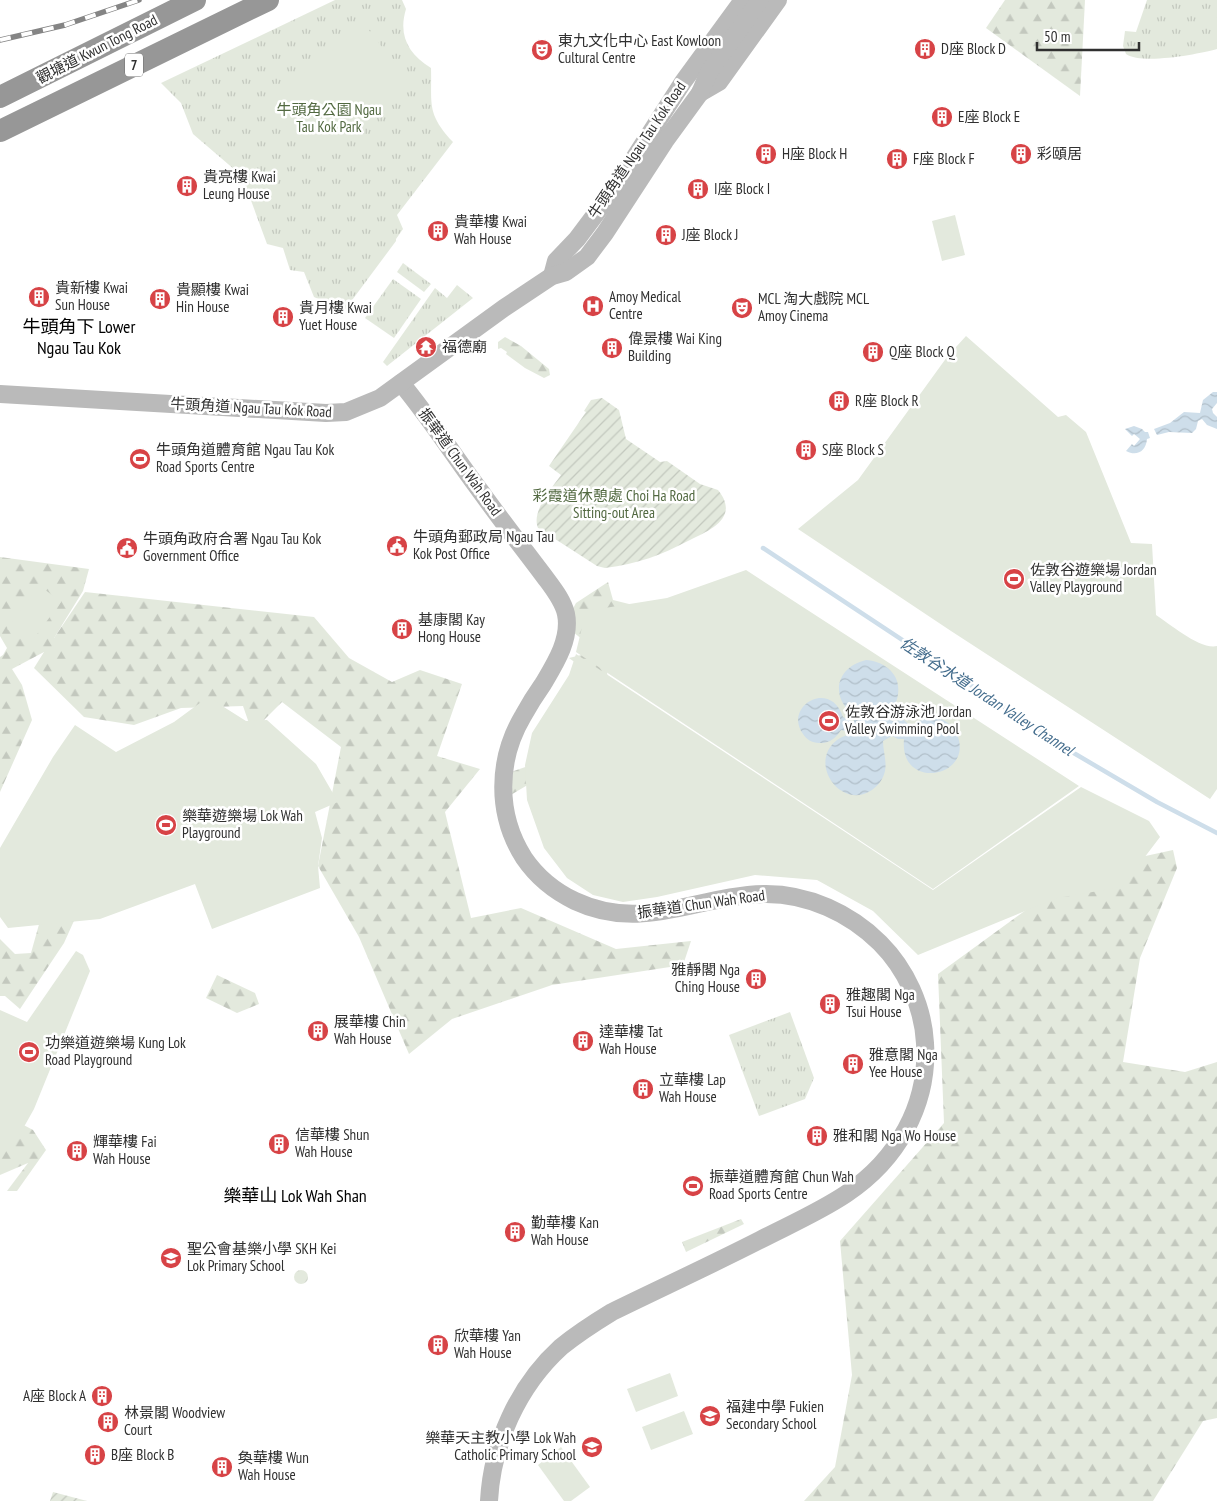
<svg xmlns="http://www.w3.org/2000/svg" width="1217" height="1501" font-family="'PT Sans Narrow','Noto Sans TC',sans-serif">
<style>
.grass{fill:url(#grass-tufts)}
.forest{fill:url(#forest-firs)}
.garden{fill:url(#garden-furrows)}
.pitch{fill:#e3e9dd}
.water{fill:url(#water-waves)}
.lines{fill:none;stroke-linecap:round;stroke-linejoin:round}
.stream{stroke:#cedeea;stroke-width:4.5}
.secondary{stroke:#bababa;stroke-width:18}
.highway{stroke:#979797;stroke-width:22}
.rail-casing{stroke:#858585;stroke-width:5.5}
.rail{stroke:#fff;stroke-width:4;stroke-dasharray:11;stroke-linecap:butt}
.labels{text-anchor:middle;stroke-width:5;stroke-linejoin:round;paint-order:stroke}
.shield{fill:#fff;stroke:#6e6e6e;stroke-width:1}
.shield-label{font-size:14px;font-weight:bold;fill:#303030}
.poi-label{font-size:15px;fill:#303030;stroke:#fff;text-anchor:start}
.street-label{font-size:15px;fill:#303030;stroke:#fff}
.park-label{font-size:15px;fill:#526941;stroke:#fff}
.water-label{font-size:16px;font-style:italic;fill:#446d8d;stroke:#fff}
.quarter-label{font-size:18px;fill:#000;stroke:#fff}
</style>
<defs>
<pattern id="grass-tufts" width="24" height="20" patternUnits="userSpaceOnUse" patternTransform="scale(1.25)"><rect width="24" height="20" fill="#e3e9dd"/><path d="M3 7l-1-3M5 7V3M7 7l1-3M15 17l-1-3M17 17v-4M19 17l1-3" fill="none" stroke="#c3c8be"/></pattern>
<pattern id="forest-firs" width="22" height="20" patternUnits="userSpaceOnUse" patternTransform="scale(1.25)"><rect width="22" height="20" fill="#e3e9dd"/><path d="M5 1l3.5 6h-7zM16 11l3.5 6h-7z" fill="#c3c8be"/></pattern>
<pattern id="garden-furrows" width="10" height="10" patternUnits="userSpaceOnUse" patternTransform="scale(1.25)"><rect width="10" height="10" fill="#e3e9dd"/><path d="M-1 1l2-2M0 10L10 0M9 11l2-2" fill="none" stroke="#c3c8be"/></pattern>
<pattern id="water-waves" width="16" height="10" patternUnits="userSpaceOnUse" patternTransform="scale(1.25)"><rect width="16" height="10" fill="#cedeea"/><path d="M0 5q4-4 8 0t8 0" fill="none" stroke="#b1bfc9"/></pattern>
</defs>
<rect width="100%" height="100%" fill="#fff"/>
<g class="grass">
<path d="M335 0H402L406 9C398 35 408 54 431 68 432 104 426 113 453 142L397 215 403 229 396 239V241L344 311 314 297 304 272 290 270 283 248 267 244 242 176 193 134 181 103 161 83Z"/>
<path d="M1147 0H1217V49C1199 54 1142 65 1126 54L1123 46 1125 31 1136 32Z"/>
<path d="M403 263 431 284 424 292 397 272Z"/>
<path d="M393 279 421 299 394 338 365 318Z"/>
<path d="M457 285 473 298 387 366 383 362 435 288 447 298Z"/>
<path d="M790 1012 814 1078 805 1099 759 1116 729 1035Z"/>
</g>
<g class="forest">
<path d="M1005 0H1085L1080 96 986 28Z"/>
<path d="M505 337 521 346 549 369 550 375 544 378 525 368 506 354 507 352 501 348 498 349V342Z"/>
<path d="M0 557 89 569 83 591 54 638 85 592 314 617 349 658 392 682 420 670 462 684 437 756 480 769 445 812 471 918 521 908 616 949 691 941 683 965 552 985 452 1019 409 1054 359 937 318 866 341 747 282 702 252 732 243 706 181 708 134 725 84 717 34 668 44 652 12 669 22 685 32 720 0 792V657L3 655 7 648 0 636Z"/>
<path d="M608 582 613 600 657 611 606 661 608 682 584 669 569 658 581 655 587 643 564 625 576 603Z"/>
<path d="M531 765 536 780 509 796 511 772Z"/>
<path d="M1173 850 1177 868 1140 958 1123 1062 1185 1072 1217 1062V1418L1203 1421 1153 1501H804L835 1467 852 1375 840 1241 944 1123 938 974 1081 870Z"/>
<path d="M82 903 64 943 20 1009 5 996H0V939L15 954 31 953 43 910Z"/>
<path d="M217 975 255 993 259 1004 237 1013 206 998Z"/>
<path d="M18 1122 33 1130 46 1150 17 1191H7L28 1163 0 1175V1130Z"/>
<path d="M741 1219 744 1224 686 1252 682 1242Z"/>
<circle cx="301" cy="1277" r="7"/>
</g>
<g class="garden">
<path d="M602 398 619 410 626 439 660 462 667 461 700 484 718 490C740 517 711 530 690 540 661 555 638 564 605 568L597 566 538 528C531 511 552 488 561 475L549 466 586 412 584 411 591 400Z"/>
<path d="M53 1492 87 1501H50Z"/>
</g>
<g class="pitch">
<path d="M365 25 410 84 313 160 267 102Z"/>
<path d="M955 215 965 255 942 261 932 221Z"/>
<path d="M966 336 1058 417 1066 415 1086 432 1131 543 1152 544 1156 615C1170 624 1200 650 1217 646V789L1210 799 951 631 798 529 858 480 947 357Z"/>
<path d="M746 570 1079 786 933 889 576 652 586 611 667 598Z"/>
<path d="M39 585 61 602 29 645 7 629Z"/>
<path d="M576 654 933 890 1081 787 1149 821 1160 837 1122 887 1057 898 918 955 873 911 817 880 755 875 657 897 623 902 593 895 567 878 544 848 527 800 525 765 532 733 569 675Z"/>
<path d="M208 697 246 721 267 720 316 764 338 802 315 812 322 838 318 866 320 888 212 929 195 884 100 919 8 928 0 917V848L53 757 75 725 116 752 174 722Z"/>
<path d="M76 951 83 955 90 971 34 1109 16 1141 0 1152V1010L27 1022Z"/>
<path d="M670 1373 678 1396 636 1412 627 1389Z"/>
<path d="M684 1411 693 1434 651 1450 642 1427Z"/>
<path d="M561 1447 590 1487 571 1501H564L538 1465Z"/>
</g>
<g class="water">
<path d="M1213 392H1217V403L1212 409 1213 413 1217 417V429L1207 425 1202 419 1198 421 1196 429 1192 433 1169 432 1157 435 1154 429 1170 423 1184 412 1200 413 1203 400Z"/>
<path d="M1134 426 1142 429 1145 432H1148L1150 438 1147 439C1146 451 1137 457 1126 451L1132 444 1134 446 1140 439 1134 434 1132 436 1125 429Z"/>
<path d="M866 660C883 661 901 673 898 694 897 705 890 708 892 721L904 720 911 727C920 719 931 715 943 720 950 723 955 730 958 737 972 778 899 791 904 739H898L892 736 883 741C883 751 887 761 885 771 883 779 879 785 872 790 841 811 807 763 837 740 842 736 849 735 854 733L841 730C836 738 829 744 819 743 812 743 806 739 803 734 783 707 830 678 843 717L853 722 856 717C830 699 834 668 866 660Z"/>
</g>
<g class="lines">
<path class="stream" d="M763 548 1072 752 1157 802 1217 833"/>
<g class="secondary">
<path d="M700 93 719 82 778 0"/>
<path d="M552 276 556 261 577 239 613 191 683 82 743 0"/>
<path d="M401 383C430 418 454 456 481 492 501 520 523 548 544 576 552 587 563 600 566 614 571 639 555 664 543 684 536 694 529 705 523 716 497 760 496 814 524 858 537 877 554 891 575 901 643 933 697 895 766 894 808 894 850 913 880 943 906 969 923 1006 925 1043 929 1105 897 1160 846 1194 819 1212 789 1225 760 1240 711 1265 661 1288 612 1312 594 1323 577 1334 561 1347 518 1386 492 1444 489 1501"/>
<path d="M0 394 326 413 346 412 380 398 504 308 552 276 566 272 587 257 605 233 665 141 700 93 709 72 760 0"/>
</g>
<g class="highway">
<path d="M0 97 195 0"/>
<path d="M0 131 268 0"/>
</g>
<g class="rail-casing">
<path id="rail" d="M0 40 65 25 139 0"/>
</g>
<use href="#rail" class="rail"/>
</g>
<defs>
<g id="building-disc" transform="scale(1.125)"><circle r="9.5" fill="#d74346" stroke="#fff"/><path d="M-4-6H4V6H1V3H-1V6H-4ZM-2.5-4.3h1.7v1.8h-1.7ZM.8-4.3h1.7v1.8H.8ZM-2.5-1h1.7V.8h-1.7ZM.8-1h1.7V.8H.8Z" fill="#fff"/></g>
<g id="theatre-disc" transform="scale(1.125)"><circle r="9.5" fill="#d74346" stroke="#fff"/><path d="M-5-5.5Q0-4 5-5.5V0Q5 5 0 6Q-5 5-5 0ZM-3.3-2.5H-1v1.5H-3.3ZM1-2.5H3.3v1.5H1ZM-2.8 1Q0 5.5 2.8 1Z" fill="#fff"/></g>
<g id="hospital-disc" transform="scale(1.125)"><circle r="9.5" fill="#d74346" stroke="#fff"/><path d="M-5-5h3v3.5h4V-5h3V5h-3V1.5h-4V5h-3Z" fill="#fff"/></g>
<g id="temple-disc" transform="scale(1.125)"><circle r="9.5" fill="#d74346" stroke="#fff"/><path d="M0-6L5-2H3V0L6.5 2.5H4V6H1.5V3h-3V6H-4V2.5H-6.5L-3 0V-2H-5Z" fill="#fff"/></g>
<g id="stadium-disc" transform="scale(1.125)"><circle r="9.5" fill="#d74346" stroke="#fff"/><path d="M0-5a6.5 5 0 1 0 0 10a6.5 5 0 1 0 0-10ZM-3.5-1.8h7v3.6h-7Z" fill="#fff"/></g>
<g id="civic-disc" transform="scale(1.125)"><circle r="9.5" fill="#d74346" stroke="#fff"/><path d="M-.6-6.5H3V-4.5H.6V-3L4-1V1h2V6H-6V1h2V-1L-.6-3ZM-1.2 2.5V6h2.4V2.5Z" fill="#fff"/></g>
<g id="school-disc" transform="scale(1.125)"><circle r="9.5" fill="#d74346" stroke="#fff"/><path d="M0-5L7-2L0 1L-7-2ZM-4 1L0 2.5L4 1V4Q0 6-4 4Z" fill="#fff"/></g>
</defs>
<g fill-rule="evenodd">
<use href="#building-disc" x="925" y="49"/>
<use href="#theatre-disc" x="542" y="50"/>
<use href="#building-disc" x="942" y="117"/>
<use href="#building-disc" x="766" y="154"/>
<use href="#building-disc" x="1021" y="154"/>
<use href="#building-disc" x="897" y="159"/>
<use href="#building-disc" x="187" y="186"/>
<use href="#building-disc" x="698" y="189"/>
<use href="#building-disc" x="438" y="231"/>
<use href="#building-disc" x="666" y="235"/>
<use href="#building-disc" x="39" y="297"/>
<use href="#building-disc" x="160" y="299"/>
<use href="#hospital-disc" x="593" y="306"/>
<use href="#theatre-disc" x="742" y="308"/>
<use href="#building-disc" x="283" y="317"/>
<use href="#temple-disc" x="426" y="347"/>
<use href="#building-disc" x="612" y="348"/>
<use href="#building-disc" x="873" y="352"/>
<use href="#building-disc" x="839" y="401"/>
<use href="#building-disc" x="806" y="450"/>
<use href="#stadium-disc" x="140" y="459"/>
<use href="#civic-disc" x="397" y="546"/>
<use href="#civic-disc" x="127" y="548"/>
<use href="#stadium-disc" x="1014" y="579"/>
<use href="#building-disc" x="402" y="629"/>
<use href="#stadium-disc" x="829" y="721"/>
<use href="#stadium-disc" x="166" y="825"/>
<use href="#building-disc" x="756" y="979"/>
<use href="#building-disc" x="830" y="1004"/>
<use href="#building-disc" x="318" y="1031"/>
<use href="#building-disc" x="583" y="1041"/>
<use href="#stadium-disc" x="29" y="1052"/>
<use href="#building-disc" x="853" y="1064"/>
<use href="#building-disc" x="643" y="1089"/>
<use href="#building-disc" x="817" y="1136"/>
<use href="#building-disc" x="279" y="1144"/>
<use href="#building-disc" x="77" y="1151"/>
<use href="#stadium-disc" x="693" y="1186"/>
<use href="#building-disc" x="515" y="1232"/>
<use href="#school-disc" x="171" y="1258"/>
<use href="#building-disc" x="438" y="1345"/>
<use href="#building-disc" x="102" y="1396"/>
<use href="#school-disc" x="710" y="1416"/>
<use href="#building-disc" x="108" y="1422"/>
<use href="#school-disc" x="592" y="1447"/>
<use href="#building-disc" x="95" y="1455"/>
<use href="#building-disc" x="222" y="1467"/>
</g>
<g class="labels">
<rect class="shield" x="125" y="53.5" width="18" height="23" rx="4"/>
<g class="shield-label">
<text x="134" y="70">7</text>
</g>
<g class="poi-label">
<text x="558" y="46">東九文化中心 East Kowloon<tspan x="558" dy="17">Cultural Centre</tspan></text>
<text x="941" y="54">D座 Block D</text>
<text x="958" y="122">E座 Block E</text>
<text x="782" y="159">H座 Block H</text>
<text x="1037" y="159">彩頤居</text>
<text x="913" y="164">F座 Block F</text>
<text x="203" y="182">貴亮樓 Kwai<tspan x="203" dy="17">Leung House</tspan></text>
<text x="714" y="194">I座 Block I</text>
<text x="454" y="227">貴華樓 Kwai<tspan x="454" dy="17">Wah House</tspan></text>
<text x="682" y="240">J座 Block J</text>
<text x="55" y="293">貴新樓 Kwai<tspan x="55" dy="17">Sun House</tspan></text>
<text x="176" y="295">貴顯樓 Kwai<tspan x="176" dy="17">Hin House</tspan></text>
<text x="609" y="302">Amoy Medical<tspan x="609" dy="17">Centre</tspan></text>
<text x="758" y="304">MCL 淘大戲院 MCL<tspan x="758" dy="17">Amoy Cinema</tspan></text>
<text x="299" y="313">貴月樓 Kwai<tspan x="299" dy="17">Yuet House</tspan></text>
<text x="628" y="344">偉景樓 Wai King<tspan x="628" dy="17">Building</tspan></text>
<text x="442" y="352">福德廟</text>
<text x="889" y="357">Q座 Block Q</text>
<text x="855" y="406">R座 Block R</text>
<text x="156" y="455">牛頭角道體育館 Ngau Tau Kok<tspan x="156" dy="17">Road Sports Centre</tspan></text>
<text x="822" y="455">S座 Block S</text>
<text x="413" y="542">牛頭角郵政局 Ngau Tau<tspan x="413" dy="17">Kok Post Office</tspan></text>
<text x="143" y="544">牛頭角政府合署 Ngau Tau Kok<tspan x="143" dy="17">Government Office</tspan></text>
<text x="1030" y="575">佐敦谷遊樂場 Jordan<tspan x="1030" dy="17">Valley Playground</tspan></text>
<text x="418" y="625">基康閣 Kay<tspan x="418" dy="17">Hong House</tspan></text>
<text x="845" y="717">佐敦谷游泳池 Jordan<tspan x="845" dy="17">Valley Swimming Pool</tspan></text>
<text x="182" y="821">樂華遊樂場 Lok Wah<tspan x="182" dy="17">Playground</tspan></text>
<text x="740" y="975" text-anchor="end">雅靜閣 Nga<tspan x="740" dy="17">Ching House</tspan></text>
<text x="846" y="1000">雅趣閣 Nga<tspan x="846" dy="17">Tsui House</tspan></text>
<text x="334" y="1027">展華樓 Chin<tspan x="334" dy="17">Wah House</tspan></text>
<text x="599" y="1037">達華樓 Tat<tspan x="599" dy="17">Wah House</tspan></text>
<text x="45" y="1048">功樂道遊樂場 Kung Lok<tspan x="45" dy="17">Road Playground</tspan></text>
<text x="869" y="1060">雅意閣 Nga<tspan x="869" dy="17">Yee House</tspan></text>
<text x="659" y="1085">立華樓 Lap<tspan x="659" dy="17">Wah House</tspan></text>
<text x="295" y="1140">信華樓 Shun<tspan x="295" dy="17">Wah House</tspan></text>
<text x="833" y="1141">雅和閣 Nga Wo House</text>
<text x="93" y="1147">輝華樓 Fai<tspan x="93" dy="17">Wah House</tspan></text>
<text x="709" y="1182">振華道體育館 Chun Wah<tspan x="709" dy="17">Road Sports Centre</tspan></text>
<text x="531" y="1228">勤華樓 Kan<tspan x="531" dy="17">Wah House</tspan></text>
<text x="187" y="1254">聖公會基樂小學 SKH Kei<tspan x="187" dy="17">Lok Primary School</tspan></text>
<text x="454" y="1341">欣華樓 Yan<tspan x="454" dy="17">Wah House</tspan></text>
<text x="86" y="1401" text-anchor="end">A座 Block A</text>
<text x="726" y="1412">福建中學 Fukien<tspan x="726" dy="17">Secondary School</tspan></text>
<text x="124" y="1418">林景閣 Woodview<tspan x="124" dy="17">Court</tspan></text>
<text x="576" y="1443" text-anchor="end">樂華天主教小學 Lok Wah<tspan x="576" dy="17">Catholic Primary School</tspan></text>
<text x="111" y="1460">B座 Block B</text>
<text x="238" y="1463">奐華樓 Wun<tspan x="238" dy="17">Wah House</tspan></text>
</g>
<g class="street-label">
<text transform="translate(97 49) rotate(-27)" y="5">觀塘道 Kwun Tong Road</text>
<text transform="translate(637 150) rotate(-56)" y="5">牛頭角道 Ngau Tau Kok Road</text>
<text transform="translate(251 408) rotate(3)" y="5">牛頭角道 Ngau Tau Kok Road</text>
<text transform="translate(460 462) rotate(54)" y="5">振華道 Chun Wah Road</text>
<text transform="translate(701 904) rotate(-8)" y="5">振華道 Chun Wah Road</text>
</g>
<g class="park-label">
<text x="329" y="115">牛頭角公園 Ngau<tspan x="329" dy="17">Tau Kok Park</tspan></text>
<text x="614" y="501">彩霞道休憩處 Choi Ha Road<tspan x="614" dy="17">Sitting-out Area</tspan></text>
</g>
<g class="water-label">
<text transform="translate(987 696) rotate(33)" y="6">佐敦谷水道 Jordan Valley Channel</text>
</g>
<g class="quarter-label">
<text x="79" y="333">牛頭角下 Lower<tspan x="79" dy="21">Ngau Tau Kok</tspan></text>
<text x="295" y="1202">樂華山 Lok Wah Shan</text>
</g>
</g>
<path d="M1037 42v8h102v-8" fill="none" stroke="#303030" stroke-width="2.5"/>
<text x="1044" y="42" font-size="15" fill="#303030" stroke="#ffffff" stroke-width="4" paint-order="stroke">50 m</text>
</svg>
